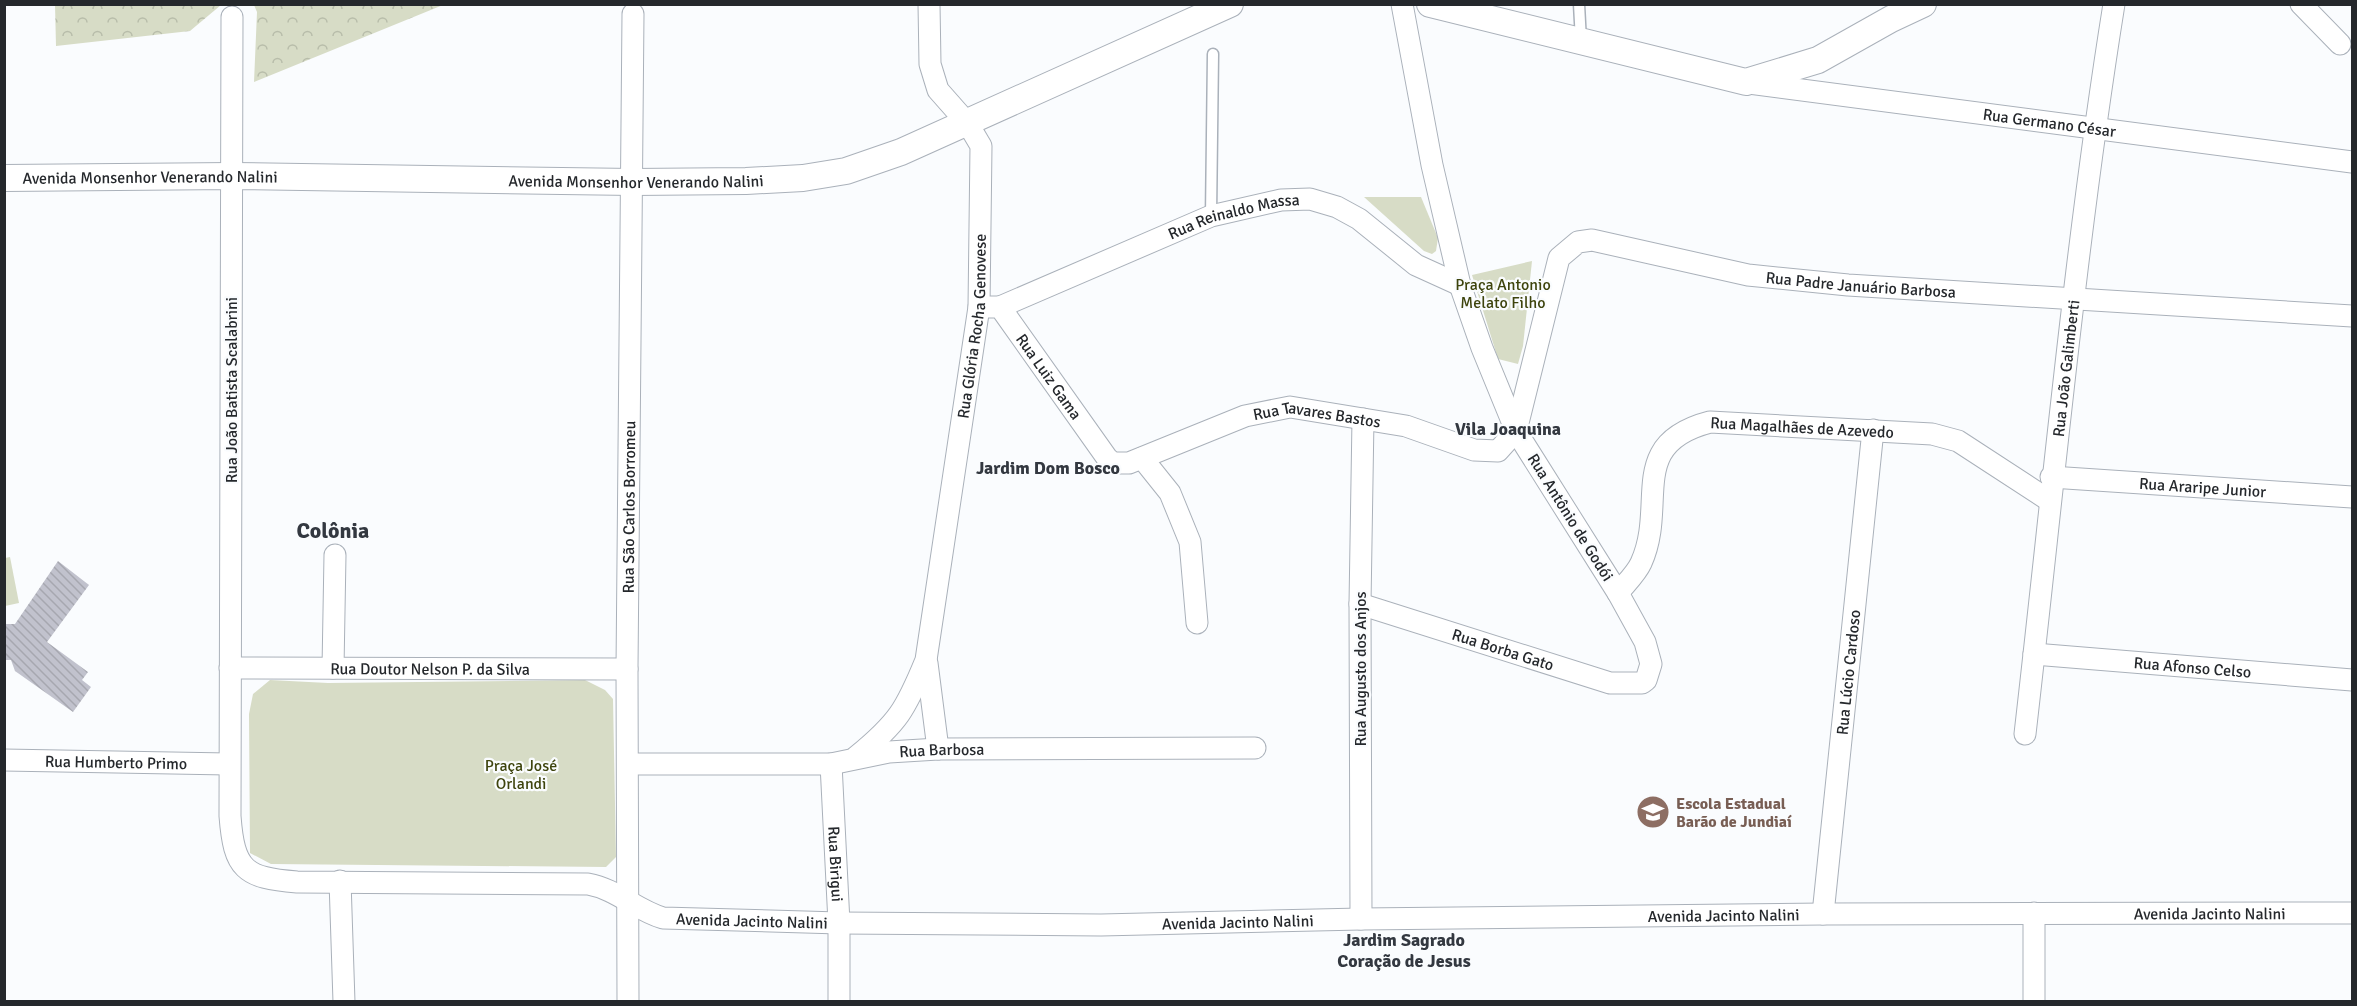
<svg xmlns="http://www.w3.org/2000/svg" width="2357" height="1006" font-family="Signika,sans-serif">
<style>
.forest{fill:url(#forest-crowns)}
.park{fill:#d7dcc6}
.building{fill:url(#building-back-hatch)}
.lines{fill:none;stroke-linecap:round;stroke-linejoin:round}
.service-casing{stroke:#aab1ba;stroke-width:13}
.minor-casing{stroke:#aab1ba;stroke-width:23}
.tertiary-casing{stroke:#aab1ba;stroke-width:28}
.service{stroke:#fff;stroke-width:10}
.minor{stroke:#fff;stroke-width:21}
.tertiary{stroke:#fff;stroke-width:26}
.labels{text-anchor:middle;stroke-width:4.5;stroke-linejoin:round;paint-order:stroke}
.street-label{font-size:16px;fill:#25282c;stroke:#fafcfe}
.park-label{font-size:16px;fill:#3e440d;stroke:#fafcfe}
.education-label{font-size:16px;font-weight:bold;fill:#785e54;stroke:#fafcfe;text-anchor:start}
.neighbourhood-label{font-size:18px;font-weight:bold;fill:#333840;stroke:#fafcfe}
.district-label{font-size:22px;font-weight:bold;fill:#333840;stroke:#fafcfe}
</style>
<defs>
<pattern id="forest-crowns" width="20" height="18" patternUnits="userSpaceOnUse" patternTransform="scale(1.5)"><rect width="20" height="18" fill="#d7dcc6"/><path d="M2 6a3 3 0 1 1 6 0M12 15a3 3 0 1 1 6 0" fill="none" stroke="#b8bdaa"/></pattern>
<pattern id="building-back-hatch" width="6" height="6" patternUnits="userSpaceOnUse" patternTransform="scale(1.5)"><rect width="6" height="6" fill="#c1c2cd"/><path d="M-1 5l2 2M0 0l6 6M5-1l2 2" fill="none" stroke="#a6a7b0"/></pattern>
</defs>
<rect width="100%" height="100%" fill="#fafcfe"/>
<g class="forest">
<path d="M55 5V4L221 5 190 31 56 46Z"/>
<path d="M254 5H459H443L254 82 257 12Z"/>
</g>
<g class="park">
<path d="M1364 197H1421L1438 238 1436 251 1432 254 1424 251Z"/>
<path d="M1532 261 1523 346 1518 364 1498 359 1472 275Z"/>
<path d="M10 557 19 603 5 606V558Z"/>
<path d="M270 680 328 683 585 680 605 690 613 699 616 857 606 867 271 864 250 853 249 714 253 694Z"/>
</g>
<path class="building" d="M58 561 89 585 47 642 88 672 82 680 91 687 73 712 15 671 11 660H4V624H15Z"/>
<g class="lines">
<g class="service-casing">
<g id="service">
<path d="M1579 4 1581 41"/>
<path d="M1211 216 1213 54"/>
</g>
</g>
<g class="minor-casing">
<g id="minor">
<path d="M2301 4 2340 44"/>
<path id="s1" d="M232 17 230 816C234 869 244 878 297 882L588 884C616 889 636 910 663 918L839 923 1101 925 1361 919 1823 914 2352 913"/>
<path id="s2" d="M1749 83 2352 162"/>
<path id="s3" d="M979 307H1000L1107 458 1113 463H1129L1245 416 1290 407 1406 426 1474 450 1498 451 1516 431 1559 258 1578 242 1592 240 1748 275 1848 285 2352 316"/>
<path id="s4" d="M1000 307 1211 216 1281 200 1310 199 1337 207 1359 219 1416 265 1460 285"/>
<path d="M1142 458 1170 493 1190 542 1197 623"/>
<path id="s5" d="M2051 477 2352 497"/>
<path id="s6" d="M1618 593C1625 584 1636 574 1641 563 1668 504 1625 444 1710 422L1932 434 1958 441 2050 501"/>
<path id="s7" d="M1360 604 1610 683H1642L1646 680 1651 664 1645 642 1618 593 1516 431 1482 348 1460 285 1432 165 1402 4"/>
<path id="s8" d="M2034 654 2352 680"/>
<path d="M927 663 938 749"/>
<path id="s9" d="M230 668 627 669"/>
<path d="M333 668 335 555"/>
<path id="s10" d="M2025 734C2053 491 2075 247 2114 4"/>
<path id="s11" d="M856 757C898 723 906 709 926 660L979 307 981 146 968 124 938 90 930 64 929 4"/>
<path id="s12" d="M4 760 228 764"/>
<path id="s13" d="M629 764H831L889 752 938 749 1255 748"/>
<path id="s14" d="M831 764 839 923V1002"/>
<path d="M340 881 344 1002"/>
<path d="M2034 913V1002"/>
<path id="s15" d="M1823 914 1873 430"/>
<path d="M1361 919 1360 604 1363 419"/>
<path id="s16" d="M628 1002 627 669 633 14"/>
</g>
</g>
<g class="tertiary-casing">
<g id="tertiary">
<path d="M1430 4 1746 82 1818 60 1891 19 1923 4"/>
<path id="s17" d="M4 178 232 176 633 182 746 181 803 178 846 171 901 152 1230 4"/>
</g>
</g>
<use href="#service" class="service"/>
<use href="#minor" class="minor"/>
<use href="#tertiary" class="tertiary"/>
</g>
<defs>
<g id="school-disc" transform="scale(1.725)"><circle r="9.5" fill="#8d6e63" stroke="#fafcfe"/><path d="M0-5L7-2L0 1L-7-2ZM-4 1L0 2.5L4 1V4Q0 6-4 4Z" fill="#fff"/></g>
</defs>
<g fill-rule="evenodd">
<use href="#school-disc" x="1653" y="812"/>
</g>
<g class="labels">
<g class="street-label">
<text dy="6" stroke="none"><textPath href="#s2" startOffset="303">Rua Germano César</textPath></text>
<text dy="6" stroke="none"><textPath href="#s17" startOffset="146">Avenida Monsenhor Venerando Nalini</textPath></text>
<text dy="6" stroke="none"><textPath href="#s17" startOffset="632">Avenida Monsenhor Venerando Nalini</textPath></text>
<text dy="6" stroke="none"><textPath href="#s4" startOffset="252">Rua Reinaldo Massa</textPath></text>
<text dy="6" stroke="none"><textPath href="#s3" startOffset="1132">Rua Padre Januário Barbosa</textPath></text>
<text dy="6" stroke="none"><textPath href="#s11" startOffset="459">Rua Glória Rocha Genovese</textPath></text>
<text dy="6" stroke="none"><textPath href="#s10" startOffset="368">Rua João Galimberti</textPath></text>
<text dy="6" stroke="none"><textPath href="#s3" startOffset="106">Rua Luiz Gama</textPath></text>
<text transform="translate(231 390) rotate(-90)" y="6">Rua João Batista Scalabrini</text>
<text dy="6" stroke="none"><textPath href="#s3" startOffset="428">Rua Tavares Bastos</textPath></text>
<text dy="6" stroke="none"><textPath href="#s6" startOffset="302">Rua Magalhães de Azevedo</textPath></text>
<text dy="6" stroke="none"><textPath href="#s5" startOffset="152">Rua Araripe Junior</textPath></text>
<text dy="6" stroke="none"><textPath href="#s16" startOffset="495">Rua São Carlos Borromeu</textPath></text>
<text transform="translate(1571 517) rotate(58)" y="6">Rua Antônio de Godói</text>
<text dy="6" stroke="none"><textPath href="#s7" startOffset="150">Rua Borba Gato</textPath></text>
<text dy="6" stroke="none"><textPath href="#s8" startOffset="159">Rua Afonso Celso</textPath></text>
<text dy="6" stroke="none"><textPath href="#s9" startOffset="200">Rua Doutor Nelson P. da Silva</textPath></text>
<text transform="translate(1360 669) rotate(-90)" y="6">Rua Augusto dos Anjos</text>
<text dy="6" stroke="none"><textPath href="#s15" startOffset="243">Rua Lúcio Cardoso</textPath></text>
<text dy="6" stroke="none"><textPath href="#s13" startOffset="314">Rua Barbosa</textPath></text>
<text dy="6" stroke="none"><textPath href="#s12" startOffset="112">Rua Humberto Primo</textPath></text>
<text dy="6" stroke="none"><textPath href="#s14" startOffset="100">Rua Birigui</textPath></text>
<text dy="6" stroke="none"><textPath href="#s1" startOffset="2829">Avenida Jacinto Nalini</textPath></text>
<text dy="6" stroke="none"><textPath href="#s1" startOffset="2343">Avenida Jacinto Nalini</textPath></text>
<text dy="6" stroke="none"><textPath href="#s1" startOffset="1371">Avenida Jacinto Nalini</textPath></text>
<text dy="6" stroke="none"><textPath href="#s1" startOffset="1857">Avenida Jacinto Nalini</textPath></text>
</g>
<g class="park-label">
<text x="1503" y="290">Praça Antonio<tspan x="1503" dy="18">Melato Filho</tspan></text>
<text x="521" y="771">Praça José<tspan x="521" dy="18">Orlandi</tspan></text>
</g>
<g class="education-label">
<text x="1676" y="809">Escola Estadual<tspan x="1676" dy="18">Barão de Jundiaí</tspan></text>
</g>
<g class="neighbourhood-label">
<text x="1508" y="435">Vila Joaquina</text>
<text x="1048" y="474">Jardim Dom Bosco</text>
<text x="1404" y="946">Jardim Sagrado<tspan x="1404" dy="21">Coração de Jesus</tspan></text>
</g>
<g class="district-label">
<text x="333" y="538">Colônia</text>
</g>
</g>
<rect width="2357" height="1006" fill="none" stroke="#25282c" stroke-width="12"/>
</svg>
